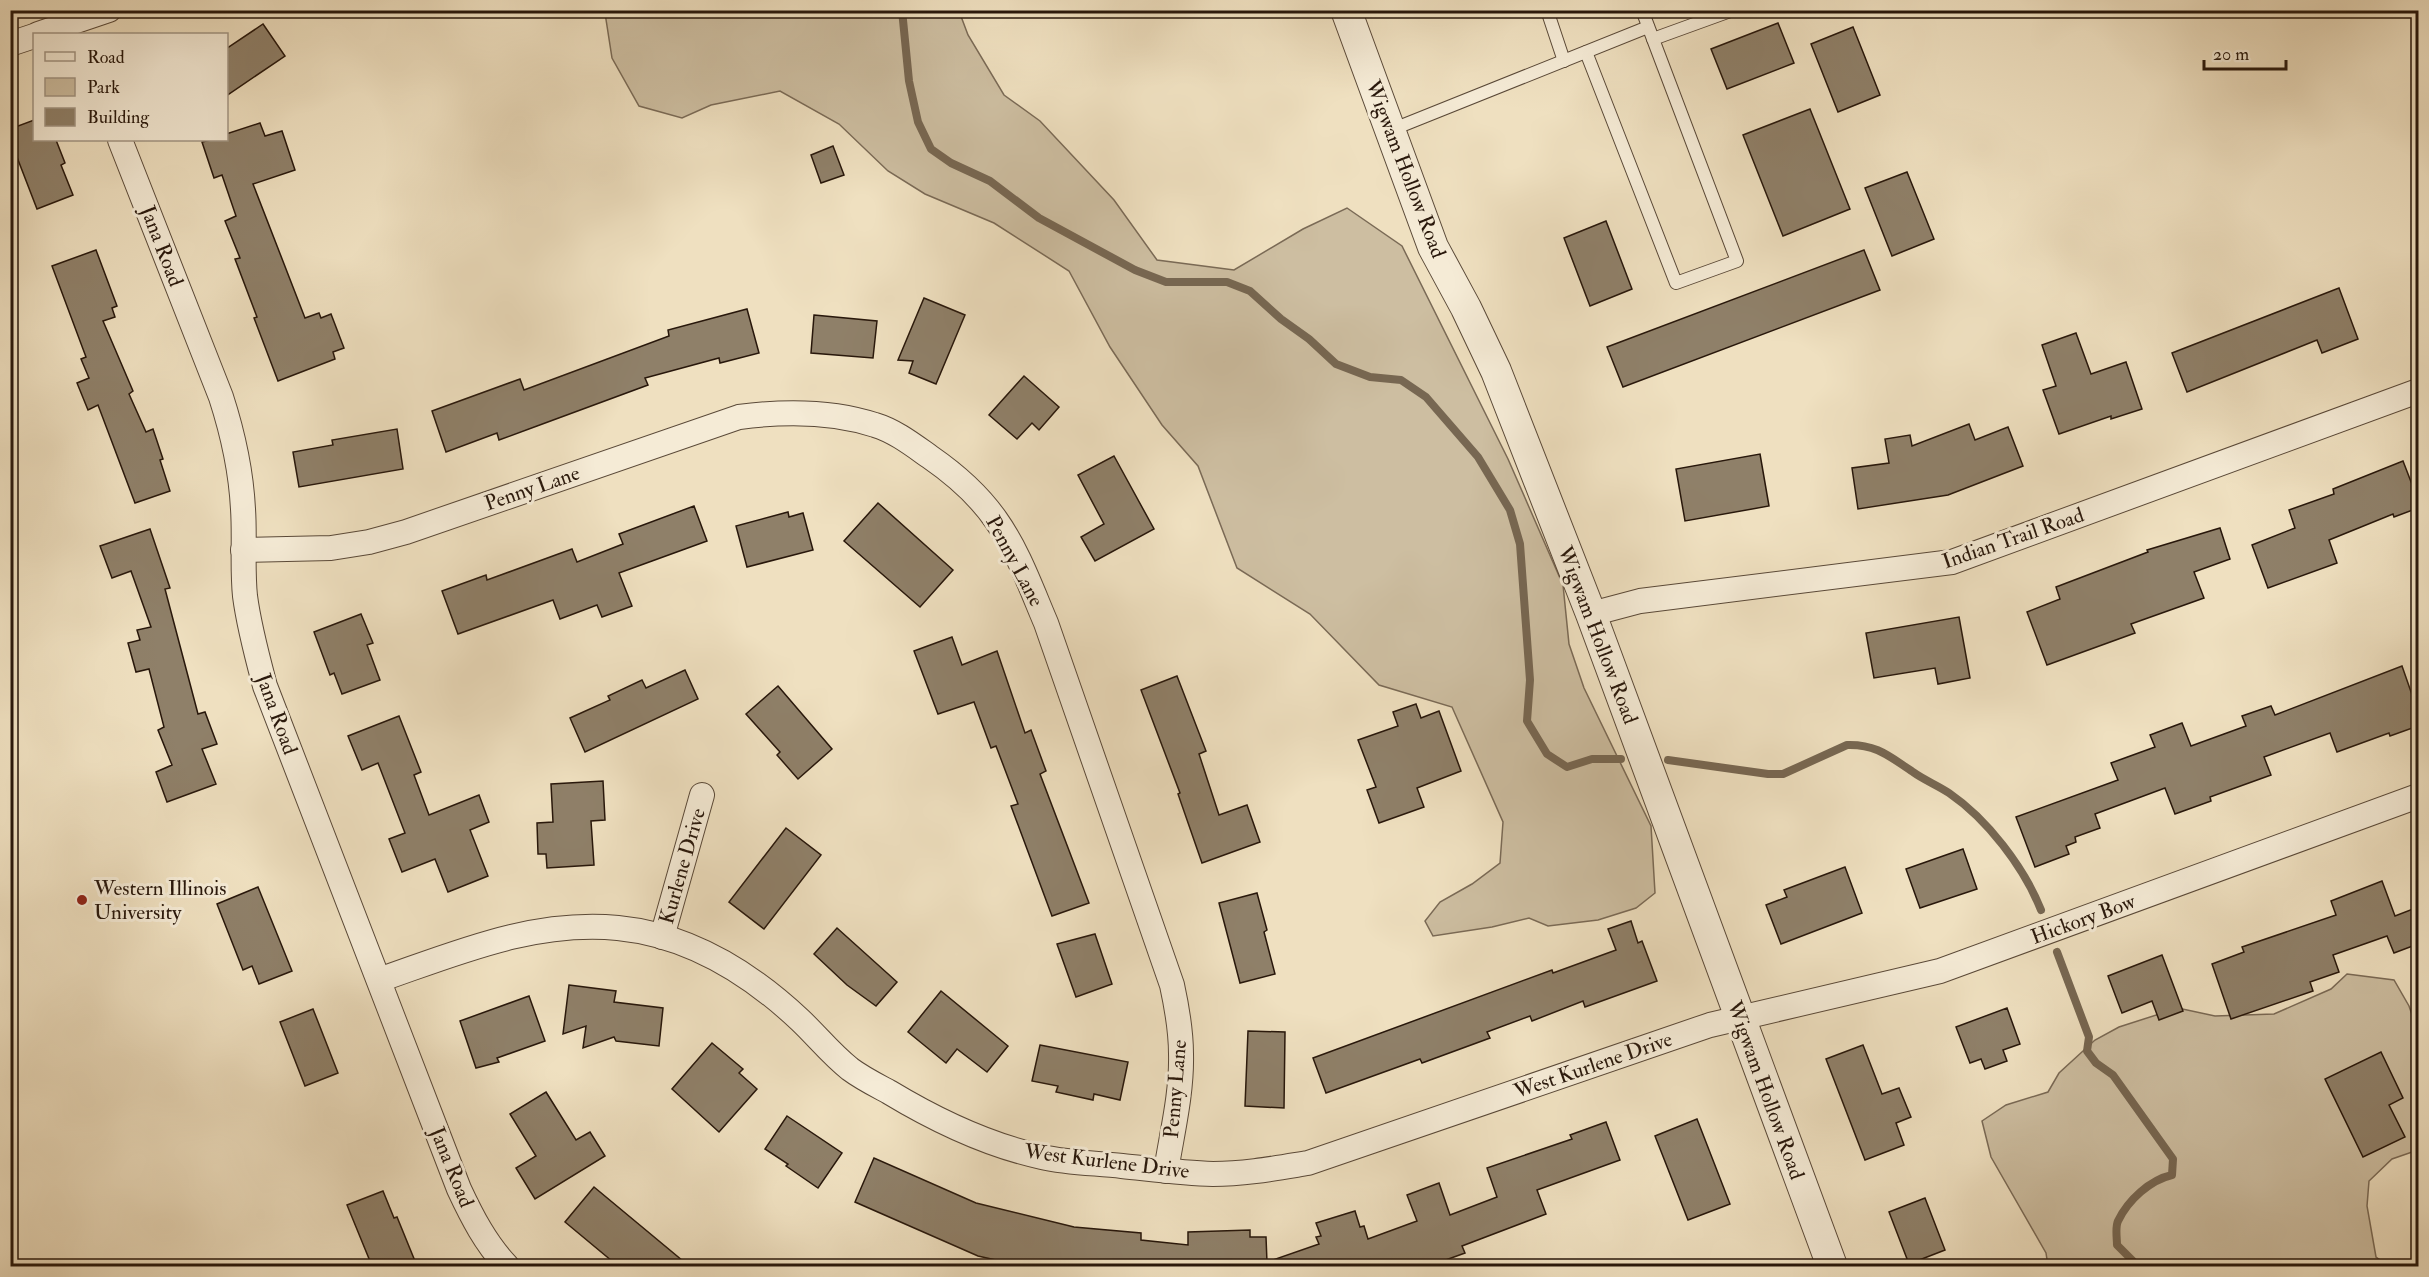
<svg xmlns="http://www.w3.org/2000/svg" width="2429" height="1277" font-family="'IM FELL Double Pica',serif">
<style>
.green{fill:#cdbea1;stroke:#7a6a56;stroke-width:1.5}
.lines{fill:none;stroke-linecap:round;stroke-linejoin:round}
.stream{stroke:#776752;stroke-width:8}
.building{fill:#8f8069;stroke:#28170b;stroke-width:1.5}
.service-casing{stroke:#5a4938;stroke-width:14}
.minor-casing{stroke:#5a4938;stroke-width:26}
.tertiary-casing{stroke:#5a4938;stroke-width:32}
.service{stroke:#f5ebd6;stroke-width:12}
.minor{stroke:#f5ebd6;stroke-width:24}
.tertiary{stroke:#f5ebd6;stroke-width:30}
.poi-dot{fill:#8f2418;stroke:#f5ebd6;stroke-width:2}
.labels{text-anchor:middle;stroke-width:6;stroke-linejoin:round;paint-order:stroke}
.street-label{font-size:21px;fill:#28170b;stroke:#f5ebd6}
.poi-label{font-size:21px;fill:#28170b;stroke:#f5ebd6;text-anchor:start}
</style>
<rect width="100%" height="100%" fill="#efe0c0"/>
<filter id="stains"><feTurbulence type="fractalNoise" baseFrequency=".00333" numOctaves="4"/><feColorMatrix values="0 0 0 0 .2 0 0 0 0 .09 0 0 0 0 .02 0 0 0 .5 -.17"/></filter>
<radialGradient id="worn" r=".72"><stop offset=".6" stop-color="#630" stop-opacity="0"/><stop offset="1" stop-color="#630" stop-opacity=".3"/></radialGradient>
<g class="green">
<path d="M607 10 959 11 968 35 1004 95 1040 121 1114 200 1157 260 1234 270 1303 229 1347 208 1402 246 1508 459 1563 585 1569 644 1584 688 1651 826 1655 893 1636 908 1598 920 1548 926 1529 918 1492 927 1433 936 1425 921 1440 902 1472 884 1500 863 1503 822 1452 707 1379 685 1310 614 1237 568 1198 466 1162 425 1110 347 1069 271 994 223 925 194 888 171 839 124 780 91 711 105 682 118 639 106 612 58 605 13Z"/>
<path d="M2347 974 2394 980 2409 1006 2418 1032V1150L2392 1159 2369 1181 2367 1206 2376 1257 2389 1266H2048L2046 1253 1991 1157 1982 1121 2006 1105 2048 1092 2059 1073 2095 1040 2119 1027 2178 1008 2215 1016 2274 1014 2331 989Z"/>
</g>
<g class="lines">
<g class="stream">
<path d="M902 10 909 81 918 122 931 149 951 163 990 181 1039 218 1135 270 1166 282H1227L1250 291 1281 319 1309 339 1336 364 1370 377 1401 380 1426 397 1478 457 1510 510 1520 544 1530 680 1527 721 1547 754 1567 767 1592 759H1621"/>
<path d="M1668 760 1768 774H1783L1847 745C1877 744 1890 757 1913 772 1924 780 1937 785 1949 793 1987 819 2024 867 2041 910"/>
<path d="M2057 952 2089 1037 2087 1051 2096 1063 2113 1075 2173 1159 2172 1175C2150 1180 2128 1200 2118 1221 2115 1227 2117 1238 2117 1245L2138 1266"/>
</g>
</g>
<g class="building">
<path d="M1778 23 1794 63 1727 89 1711 49Z"/>
<path d="M263 24 285 56 226 96V49Z"/>
<path d="M1853 27 1880 95 1838 112 1811 44Z"/>
<path d="M1810 109 1850 209 1783 236 1743 135Z"/>
<path d="M34 120V140H56L65 163 61 165 73 195 37 209 10 139V129Z"/>
<path d="M260 123 265 136 282 131 295 170 253 184 305 318 319 313 321 318 331 314 344 348 333 352 335 359 278 381 254 318 257 317 235 259 240 258 225 221 236 216 222 175 214 178 202 142 211 140H226V134Z"/>
<path d="M833 146 844 175 821 183 811 155Z"/>
<path d="M1907 172 1934 239 1892 256 1865 188Z"/>
<path d="M1606 221 1632 289 1590 306 1564 238Z"/>
<path d="M96 250 117 306 112 308 115 317 103 321 133 391 129 394 146 432 153 429 163 459 160 460 170 491 135 503 98 405 88 410 77 383 89 378 81 359 86 357 52 266Z"/>
<path d="M1864 250 1880 290 1623 387 1607 347Z"/>
<path d="M2339 288 2358 339 2322 353 2317 340 2187 392 2172 353Z"/>
<path d="M924 298 965 315 936 384 909 373 913 361 898 360Z"/>
<path d="M747 309 759 353 720 363 719 358 645 378 648 385 537 426 499 440 497 433 446 452 432 411 520 379 524 390 669 336 668 330Z"/>
<path d="M814 315 877 321 873 358 811 353Z"/>
<path d="M2076 333 2091 374 2126 362 2142 409 2111 419V416L2059 434 2043 390 2056 386 2042 345Z"/>
<path d="M1024 376 1059 407 1039 430 1032 423 1017 439 989 415Z"/>
<path d="M1969 424 1975 440 2008 427 2023 466 1948 495 1858 509 1852 468 1889 463 1885 439 1910 435 1912 446Z"/>
<path d="M397 429 403 469 299 487 293 452 333 445 332 440Z"/>
<path d="M1760 454 1769 506 1685 521 1676 469Z"/>
<path d="M1114 456 1154 529 1095 561 1081 537 1104 524 1078 475Z"/>
<path d="M2403 461 2418 500V508L2394 517 2393 514 2329 540 2337 563 2268 588 2252 545 2295 528 2289 510 2334 494 2333 489Z"/>
<path d="M878 503 953 570 920 607 844 541Z"/>
<path d="M694 506 707 541 619 573 632 606 602 617 597 605 560 619 553 600 458 634 442 591 486 575 487 580 572 549 577 562 623 544 619 534Z"/>
<path d="M788 512 789 517 803 513 813 550 747 567 736 526Z"/>
<path d="M2220 528 2230 559 2194 572 2204 598 2131 624 2135 633 2047 665 2027 612 2060 599 2056 587 2148 552 2147 550Z"/>
<path d="M150 529 170 588 165 589 198 714 205 712 217 744 202 749 216 784 167 802 156 772 172 765 158 730 164 727 149 669 136 672 128 643 140 640 137 630 151 627 131 571 112 578 100 546Z"/>
<path d="M361 614 373 643 367 645 380 680 342 694 334 673 330 675 314 632Z"/>
<path d="M1959 617 1970 678 1938 684 1935 668 1874 678 1866 633Z"/>
<path d="M952 637 962 665 997 651 1025 733 1031 730 1046 771 1040 774 1089 903 1052 916 1011 806 1018 804 996 746 991 748 974 702 938 714 914 651Z"/>
<path d="M2402 666 2418 712V726L2390 736 2389 733 2337 752 2330 733 2264 757 2271 775 2210 797 2211 801 2175 814 2165 788 2095 814 2100 828 2075 837 2076 842 2066 846 2069 854 2035 867 2016 817 2118 780 2111 763 2155 747 2150 735 2182 723 2191 746 2246 726 2242 716 2271 706 2275 715Z"/>
<path d="M685 670 698 699 585 752 570 718 610 700 608 696 642 680 646 688Z"/>
<path d="M1177 676 1206 751 1199 754 1219 815 1247 805 1260 842 1202 863 1178 794 1180 793 1141 690Z"/>
<path d="M778 686 832 749 798 779 777 755 780 752 746 714Z"/>
<path d="M1416 704 1421 718 1439 711 1461 771 1417 788 1424 807 1379 823 1367 790 1376 787 1358 740 1398 726 1393 712Z"/>
<path d="M399 716 421 772 414 775 429 815 479 795 489 822 470 830 488 876 448 892 435 859 402 872 389 839 405 833 378 763 362 770 348 736Z"/>
<path d="M603 781 605 820 591 821 594 865 547 868 546 854H538L537 823 553 822 551 784Z"/>
<path d="M786 828 821 855 764 929 729 902Z"/>
<path d="M1963 849 1977 889 1920 908 1906 869Z"/>
<path d="M1845 867 1862 913 1781 944 1766 905 1787 897 1784 890Z"/>
<path d="M2382 881 2395 916 2418 907V944L2394 953 2387 936 2333 955 2339 972 2310 982 2313 991 2231 1019 2212 964 2244 952 2242 947 2336 915 2331 901Z"/>
<path d="M258 887 292 971 259 984 252 966 243 970 217 904Z"/>
<path d="M1257 893 1267 930 1264 932 1275 974 1240 983 1219 903Z"/>
<path d="M1631 921 1638 943 1642 941 1657 981 1585 1007 1583 1001 1532 1021 1530 1016 1487 1032 1490 1038 1422 1063 1420 1059 1326 1093 1313 1058 1552 970 1553 973 1616 950 1608 929Z"/>
<path d="M837 928 897 982 876 1006 847 985 814 954Z"/>
<path d="M1095 934 1112 984 1076 997 1057 944Z"/>
<path d="M2162 955 2183 1011 2159 1020 2152 1001 2122 1013 2108 976Z"/>
<path d="M569 985 616 991 614 1002 663 1008 659 1046 616 1041 614 1037 583 1048 586 1026 563 1034Z"/>
<path d="M941 991 1008 1046 987 1072 957 1049 946 1063 908 1032Z"/>
<path d="M529 996 545 1041 497 1058 499 1062 476 1068 460 1021Z"/>
<path d="M2007 1008 2020 1044 2003 1050 2007 1061 1985 1069 1981 1059 1970 1063 1956 1027Z"/>
<path d="M313 1009 338 1073 305 1086 280 1022Z"/>
<path d="M1248 1031 1285 1032 1284 1108 1245 1106Z"/>
<path d="M712 1043 743 1069 739 1073 757 1089 719 1132 672 1089Z"/>
<path d="M1040 1045 1128 1062 1120 1100 1094 1094 1093 1100 1056 1092 1058 1086 1032 1081Z"/>
<path d="M1863 1045 1882 1094 1899 1088 1911 1117 1896 1123 1904 1145 1865 1160 1826 1059Z"/>
<path d="M2381 1052 2403 1098 2389 1105 2405 1137 2363 1157 2325 1079Z"/>
<path d="M546 1092 576 1140 590 1132 605 1156 535 1199 516 1168 536 1156 510 1114Z"/>
<path d="M787 1116 842 1153 818 1188 786 1166 788 1164 765 1149Z"/>
<path d="M1697 1119 1730 1204 1688 1220 1655 1136Z"/>
<path d="M1606 1122 1620 1160 1537 1190 1546 1214 1462 1246 1465 1253 1429 1266H1022L978 1256 855 1202 874 1158 976 1203 1074 1227 1141 1233V1240L1188 1245V1232L1250 1230V1237H1266L1267 1262 1319 1244 1316 1237 1321 1236 1316 1223 1355 1211 1360 1227 1364 1226 1368 1239 1417 1221 1407 1195 1439 1183 1450 1215 1497 1197 1487 1168 1572 1139 1570 1135Z"/>
<path d="M594 1187 689 1266H618L565 1222Z"/>
<path d="M383 1191 394 1218 397 1217 417 1266H372L347 1205Z"/>
<path d="M1925 1198 1945 1250 1909 1264 1889 1212Z"/>
</g>
<g class="lines">
<g class="service-casing">
<g id="service">
<path d="M1547 10 1564 61"/>
<path d="M1653 39 1733 10"/>
<path d="M1586 52 1676 283 1737 261 1642 10"/>
<path d="M1391 130 1648 27"/>
</g>
</g>
<g class="minor-casing">
<g id="minor">
<path d="M38 34 109 10"/>
<path d="M10 44 34 36"/>
<path d="M120 140 221 397C233 434 241 470 243 509 245 538 242 567 245 596 249 627 257 656 265 686L459 1189C472 1217 486 1244 507 1266"/>
<path d="M243 550 331 548 369 542 406 532 739 417C784 411 832 411 875 425 895 431 913 445 930 457 956 475 978 494 996 520 1018 551 1031 588 1046 623L1172 985C1177 1008 1181 1030 1181 1054 1182 1093 1172 1133 1166 1171"/>
<path d="M1591 614 1640 601 1952 562 2418 391"/>
<path d="M662 937 702 795"/>
<path d="M379 980C457 953 533 920 618 928 688 935 750 973 800 1020 817 1036 831 1054 850 1069 862 1078 876 1085 889 1092 937 1121 987 1145 1042 1157 1068 1163 1096 1163 1122 1166 1152 1169 1183 1173 1213 1174 1245 1174 1277 1168 1308 1163L1710 1025 1940 971 2418 796"/>
</g>
</g>
<g class="tertiary-casing">
<path id="tertiary" d="M1346 10 1433 247 1466 308 1496 371 1591 614 1832 1266"/>
</g>
<use href="#service" class="service"/>
<use href="#minor" class="minor"/>
<use href="#tertiary" class="tertiary"/>
</g>
<circle class="poi-dot" cx="82" cy="900" r="6"/>
<g class="labels">
<g class="street-label">
<text transform="translate(1406 169) rotate(69)" y="7">Wigwam Hollow Road</text>
<text transform="translate(162 246) rotate(69)" y="7">Jana Road</text>
<text transform="translate(532 488) rotate(-19)" y="7">Penny Lane</text>
<text transform="translate(2013 538) rotate(-19)" y="7">Indian Trail Road</text>
<text transform="translate(1015 561) rotate(62)" y="7">Penny Lane</text>
<text transform="translate(1598 635) rotate(69)" y="7">Wigwam Hollow Road</text>
<text transform="translate(277 714) rotate(70)" y="7">Jana Road</text>
<text transform="translate(682 866) rotate(-74)" y="7">Kurlene Drive</text>
<text transform="translate(2083 919) rotate(-20)" y="7">Hickory Bow</text>
<text transform="translate(1593 1065) rotate(-19)" y="7">West Kurlene Drive</text>
<text transform="translate(1175 1089) rotate(-85)" y="7">Penny Lane</text>
<text transform="translate(1766 1090) rotate(70)" y="7">Wigwam Hollow Road</text>
<text transform="translate(1107 1161) rotate(7)" y="7">West Kurlene Drive</text>
<text transform="translate(452 1167) rotate(68)" y="7">Jana Road</text>
</g>
<g class="poi-label">
<text x="94" y="895">Western Illinois<tspan x="94" dy="24">University</tspan></text>
</g>
</g>
<rect width="2429" height="1277" fill="none" stroke="#efe0c0" stroke-width="36"/>
<rect x="12" y="12" width="2405" height="1253" fill="none" stroke="#28170b" stroke-width="3"/>
<rect x="18" y="18" width="2393" height="1241" fill="none" stroke="#28170b" stroke-width="1.5"/>
<rect x="33" y="33" width="195" height="108" fill="#f5ebd6" stroke="#a39685" stroke-width="1.5"/>
<rect x="45" y="52" width="30" height="9" fill="#f5ebd6" stroke="#a39685" stroke-width="1.5"/>
<text x="87" y="63" font-size="18" fill="#28170b">Road</text>
<rect x="45" y="78" width="30" height="18" fill="#cdbea1" stroke="#a39685" stroke-width="1.5"/>
<text x="87" y="93" font-size="18" fill="#28170b">Park</text>
<rect x="45" y="108" width="30" height="18" fill="#8f8069" stroke="#a39685" stroke-width="1.5"/>
<text x="87" y="123" font-size="18" fill="#28170b">Building</text>
<path d="M2204 60v9h82v-9" fill="none" stroke="#28170b" stroke-width="3"/>
<text x="2213" y="60" font-size="18" fill="#28170b" stroke="#f5ebd6" stroke-width="4.5" paint-order="stroke">20 m</text>
<rect width="100%" height="100%" filter="url(#stains)"/>
<rect width="100%" height="100%" fill="url(#worn)"/>
</svg>
